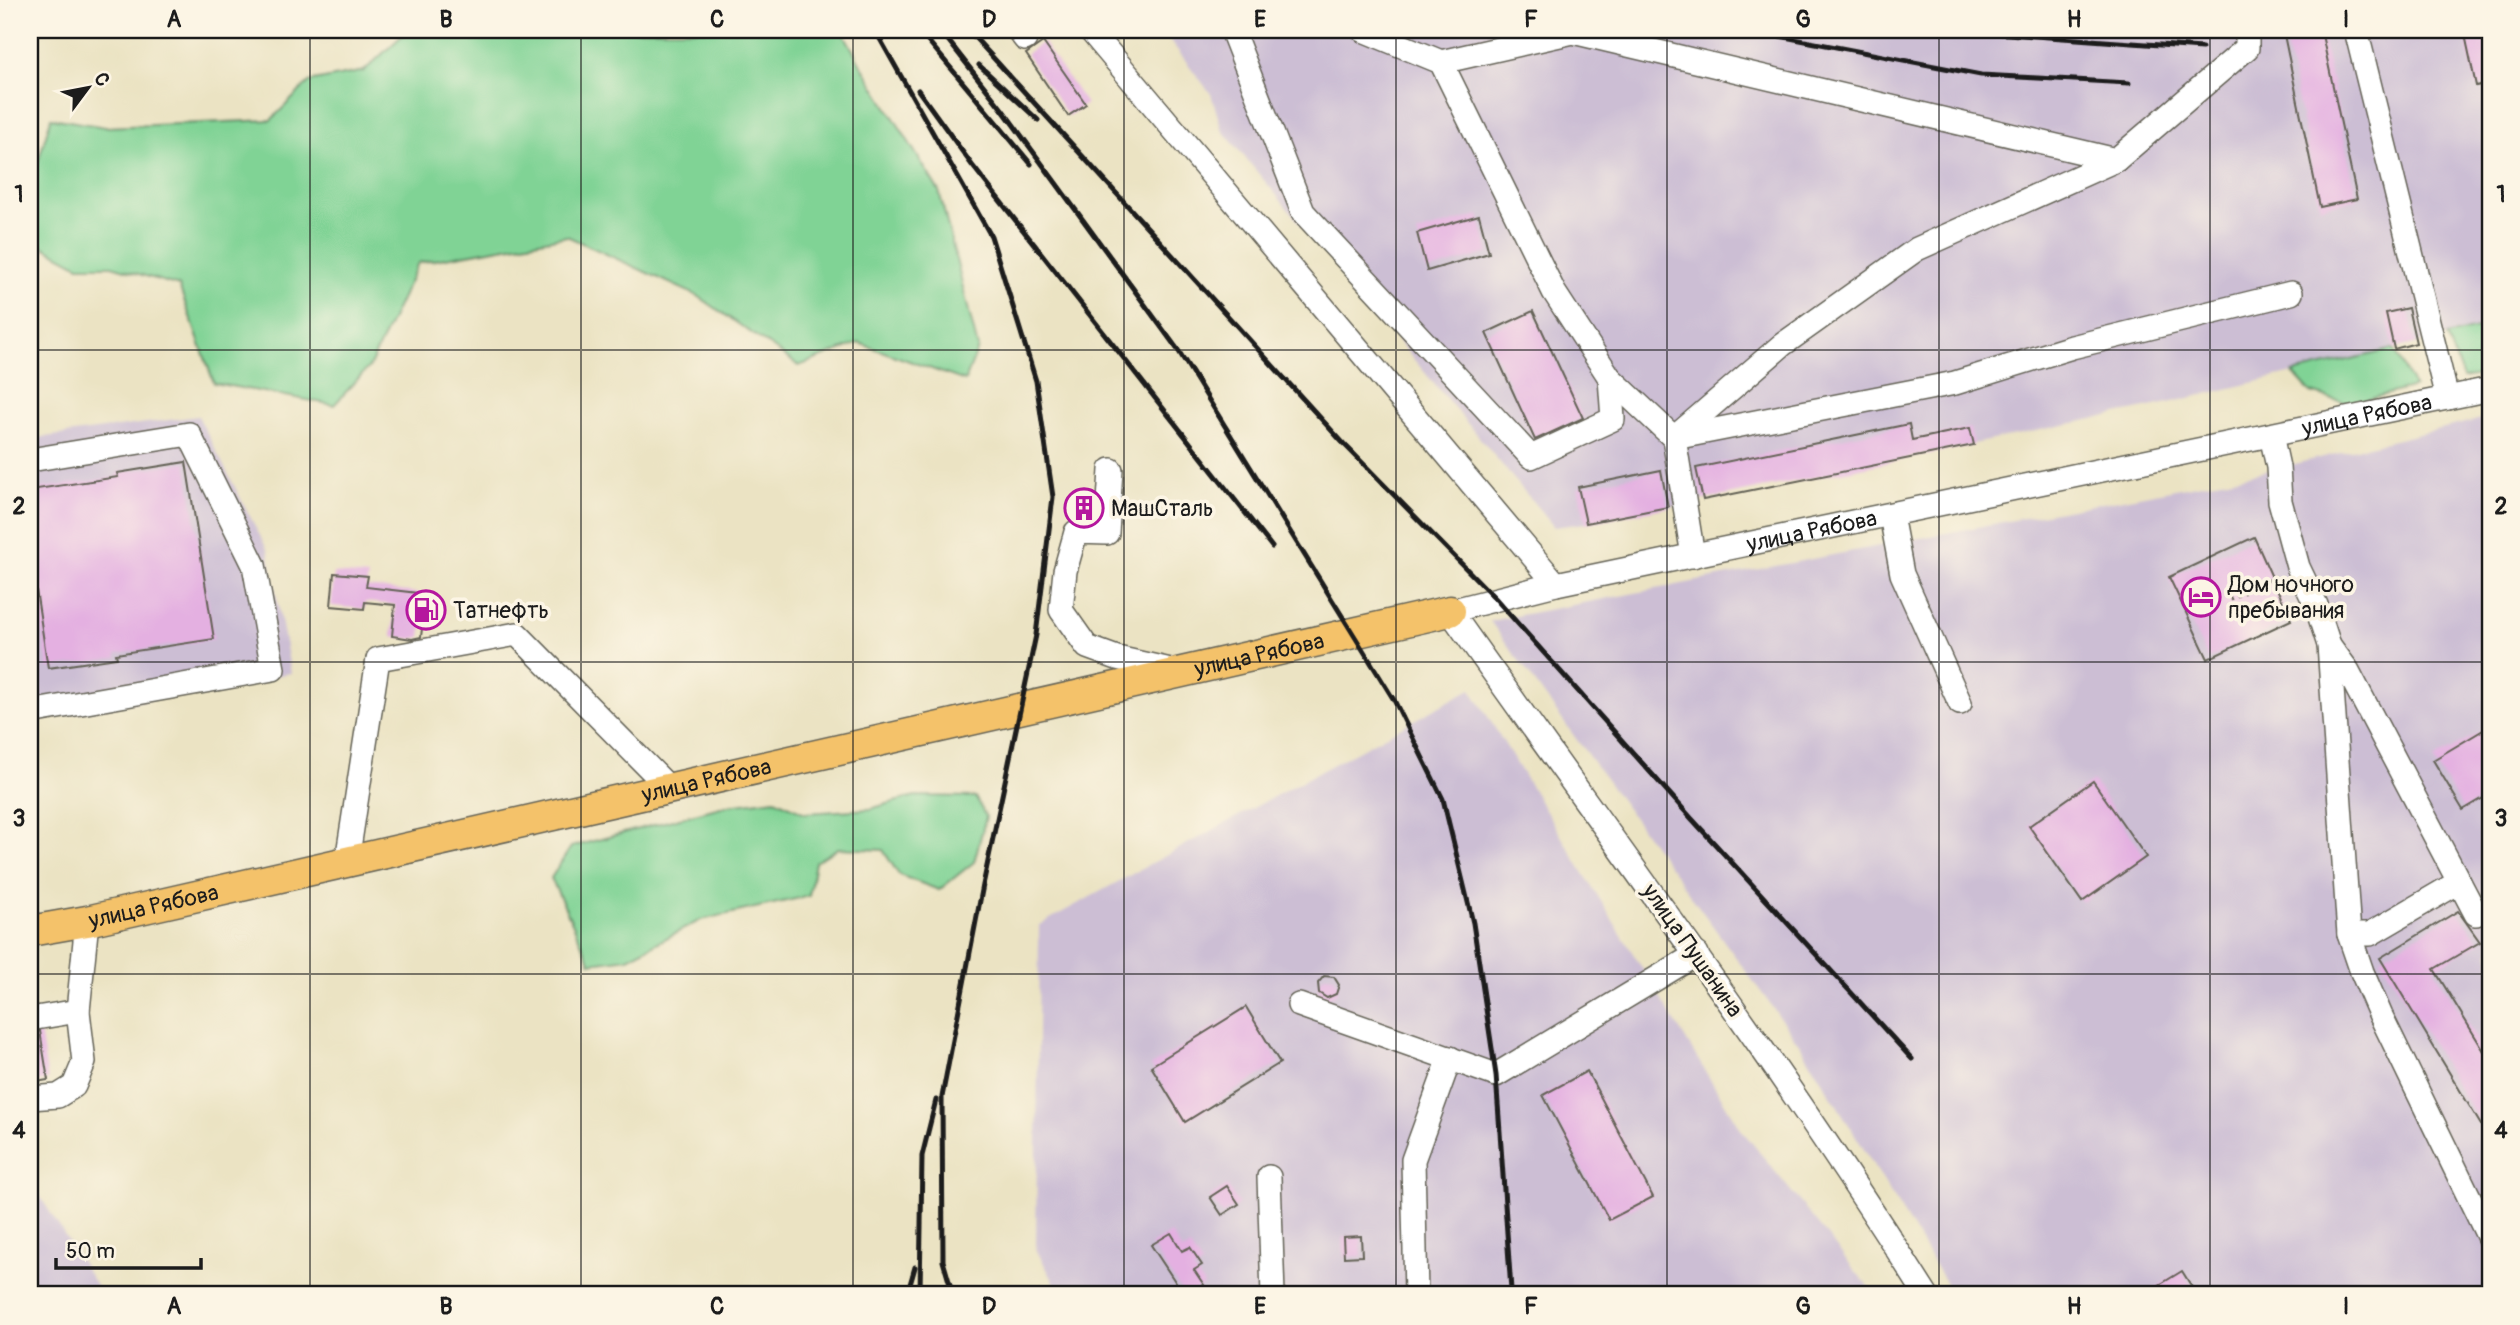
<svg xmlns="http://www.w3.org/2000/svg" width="2520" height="1325" font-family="Pangolin,sans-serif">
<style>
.industrial{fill:#ccbed4}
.green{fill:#80d395;stroke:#4e7858;stroke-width:2}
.building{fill:#e4b0e1}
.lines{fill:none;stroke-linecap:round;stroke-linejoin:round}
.minor-casing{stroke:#646256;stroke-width:26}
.major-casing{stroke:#646256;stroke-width:33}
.path{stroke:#646256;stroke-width:3.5;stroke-dasharray:2 5;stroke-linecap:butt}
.minor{stroke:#fff;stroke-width:23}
.major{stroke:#f4c26a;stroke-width:30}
.rail{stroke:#1c1c1c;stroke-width:5}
.grid{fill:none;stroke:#1c1c1c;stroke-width:2;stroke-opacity:0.55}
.labels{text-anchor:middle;stroke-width:7;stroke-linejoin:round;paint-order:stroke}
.street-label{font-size:23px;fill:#1c1c1c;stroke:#fcf5e5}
.poi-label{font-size:23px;fill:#1c1c1c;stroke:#fcf5e5;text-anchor:start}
.neatline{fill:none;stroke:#1c1c1c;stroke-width:2.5}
.grid-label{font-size:23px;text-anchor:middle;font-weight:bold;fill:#1c1c1c}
</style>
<rect width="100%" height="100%" fill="#fcf5e5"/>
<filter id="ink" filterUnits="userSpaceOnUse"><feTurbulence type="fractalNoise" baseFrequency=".0143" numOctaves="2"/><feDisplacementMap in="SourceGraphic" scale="14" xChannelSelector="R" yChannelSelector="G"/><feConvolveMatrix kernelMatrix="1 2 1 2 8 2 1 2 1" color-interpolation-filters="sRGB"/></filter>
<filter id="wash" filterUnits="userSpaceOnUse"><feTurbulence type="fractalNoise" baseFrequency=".00686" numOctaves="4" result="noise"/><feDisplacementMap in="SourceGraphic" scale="28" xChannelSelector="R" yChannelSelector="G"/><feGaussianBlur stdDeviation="1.57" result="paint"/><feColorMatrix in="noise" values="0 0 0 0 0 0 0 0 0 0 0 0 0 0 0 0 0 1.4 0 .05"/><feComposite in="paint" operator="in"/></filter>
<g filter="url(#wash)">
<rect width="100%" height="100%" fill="#ebe3c3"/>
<g class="industrial">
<path d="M1162 30H2490V326L2160 405 1685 504 1586 523 1554 527 1222 130 1211 94Z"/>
<path d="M198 416 268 551 291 673 30 722V439Z"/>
<path d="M2490 417V1295H1953L1802 1048 1490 621 2248 475Z"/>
<path d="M1471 689 1740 1128 1875 1295H1061L1036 1249 1039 925Z"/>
<path d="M30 1180 102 1295H30Z"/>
</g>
<g class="green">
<path d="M408 30H842L860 63 939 191 978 348 965 381 859 343 799 366 698 296 567 236 418 263 370 366 334 405 214 383 179 286 112 266H79L36 243 33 179 51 118 105 127 271 120 309 82 364 71Z"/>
<path d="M2490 326V373L2463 378 2447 336Z"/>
<path d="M2394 349 2414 387 2350 404 2311 393 2293 373Z"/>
<path d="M915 796 975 797 986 817 974 862 939 890 899 875 883 850 838 848 815 862 809 896 701 920 628 958 591 963 551 878 571 847 728 805 775 799 805 813 870 809Z"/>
</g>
<g id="blocks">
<g class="building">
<path d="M2283 30H2321L2357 199 2320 207Z"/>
<path d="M2464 30H2490V83L2476 86Z"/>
<path d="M1043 42 1086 104 1068 116 1026 54Z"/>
<path d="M1479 215 1489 253 1427 271 1417 233Z"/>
<path d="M2408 308 2416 343 2394 349 2386 313Z"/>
<path d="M1533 311 1583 418 1535 440 1486 333Z"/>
<path d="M1909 424 1912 440 1970 428 1974 445 1703 500 1696 468Z"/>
<path d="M186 462 214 639 116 654 117 658 48 668 30 551V490L118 477 117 473Z"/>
<path d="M1661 470 1668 507 1586 523 1578 487Z"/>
<path d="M1076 495 1093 496V519L1075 518Z"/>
<path d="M2254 537 2291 620 2208 659 2169 577Z"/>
<path d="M334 573 368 576 366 587 426 594 421 637 412 639 392 636 395 605 365 602 364 609 331 606Z"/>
<path d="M2490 726V794L2463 810 2433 760Z"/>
<path d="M2093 781 2146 857 2082 902 2029 826Z"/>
<path d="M2458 911 2480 942 2434 969 2490 1061V1140L2380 958Z"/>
<path d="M1324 976 1334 977 1339 985 1336 994 1327 998 1319 993 1318 983Z"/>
<path d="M1246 1007 1280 1063 1185 1122 1151 1066Z"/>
<path d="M40 1031 48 1080 30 1083V1033Z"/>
<path d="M1587 1071 1653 1197 1609 1220 1543 1095Z"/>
<path d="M1227 1186 1239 1204 1222 1215 1210 1197Z"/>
<path d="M1171 1233 1182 1251 1190 1247 1202 1265 1194 1270 1204 1285 1188 1295H1184L1151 1245Z"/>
<path d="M1361 1236 1362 1256 1344 1257 1343 1237Z"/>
<path d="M2182 1271 2197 1295H2143Z"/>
</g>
</g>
</g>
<g filter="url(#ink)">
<use href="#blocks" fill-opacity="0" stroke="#646256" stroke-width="2"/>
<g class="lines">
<g class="minor-casing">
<g id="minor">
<path d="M1018 30 1025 39"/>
<path d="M1090 30 1556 584"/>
<path d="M1232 30 1303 212 1531 457 1613 419 1610 378"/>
<path d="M1363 30 1441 62 1554 292 1610 378 1674 438 1782 345 1917 249 2116 160"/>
<path d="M2356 30 2447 398"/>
<path d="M1441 62 1573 32 2116 160 2247 48V30"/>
<path d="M2271 435 2278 467 2280 501 2298 567 2316 605 2329 645 2349 934 2362 972 2381 1016 2490 1240"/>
<path d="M30 460 189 434 254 565 273 669 30 712"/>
<path d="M1111 470 1107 533 1076 532 1065 571 1061 610 1087 647 1117 658 1175 671"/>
<path d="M1891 515 1902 574 1960 703"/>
<path d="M1693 556 1674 438 1955 383 2072 347 2291 293"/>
<path d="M2329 645 2348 671 2476 914"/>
<path d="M347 861 378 659 517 634 670 789"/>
<path d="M2349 934H2370L2459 882"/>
<path d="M1299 1005 1496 1075 1697 954"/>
<path d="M30 1019 78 1011"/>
<path d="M30 1098 58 1096 74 1086 84 1062 78 1011 87 921"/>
<path d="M1269 1177 1273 1295"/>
<path d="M1416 1295 1413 1160 1450 1058"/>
<path id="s1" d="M1926 1295C1778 1060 1610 838 1450 611L1556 584 2490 389"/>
</g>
</g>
<g class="major-casing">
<g id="major">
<path id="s2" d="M30 931 87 921 1450 611"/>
</g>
</g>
<path class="path" d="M2230 599 2280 575"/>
<use href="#minor" class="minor"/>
<use href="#major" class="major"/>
<g class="rail">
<path d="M875 30 991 236 1036 381 1053 497 1036 635 983 885 942 1097 943 1261 953 1295"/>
<path d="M919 30 1031 164"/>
<path d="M940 30 1002 109 1178 350 1394 700 1443 799 1473 923 1496 1075 1511 1290"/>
<path d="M968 30 1344 444 1495 598 1692 819 1912 1059"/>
<path d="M1748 30 1981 75 2129 83"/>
<path d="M1949 30 2202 48"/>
<path d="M979 65 1038 120"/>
<path d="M918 90 972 165 1272 547"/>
<path d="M907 1295 915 1267"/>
<path d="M920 1295 922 1156 936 1100"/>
</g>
</g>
</g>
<path class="grid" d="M310 30V1295M581 30V1295M853 30V1295M1124 30V1295M1396 30V1295M1667 30V1295M1939 30V1295M2210 30V1295M30 350H2490M30 662H2490M30 974H2490"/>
<defs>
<g id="building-ring" transform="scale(2.0125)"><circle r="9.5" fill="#fcf5e5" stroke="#b5179e" stroke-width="1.5"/><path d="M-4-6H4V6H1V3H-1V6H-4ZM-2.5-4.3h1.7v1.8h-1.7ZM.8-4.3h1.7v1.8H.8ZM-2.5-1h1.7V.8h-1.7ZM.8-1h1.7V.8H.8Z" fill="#b5179e"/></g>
<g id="hotel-ring" transform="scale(2.0125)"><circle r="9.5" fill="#fcf5e5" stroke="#b5179e" stroke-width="1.5"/><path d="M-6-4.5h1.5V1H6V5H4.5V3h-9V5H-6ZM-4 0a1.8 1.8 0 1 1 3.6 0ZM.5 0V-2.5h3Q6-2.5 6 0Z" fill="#b5179e"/></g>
<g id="fuel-ring" transform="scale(2.0125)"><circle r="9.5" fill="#fcf5e5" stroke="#b5179e" stroke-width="1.5"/><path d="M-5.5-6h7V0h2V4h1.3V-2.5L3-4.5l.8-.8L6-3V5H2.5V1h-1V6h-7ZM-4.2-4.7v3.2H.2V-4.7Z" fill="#b5179e"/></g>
</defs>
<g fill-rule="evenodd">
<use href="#building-ring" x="1084" y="508"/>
<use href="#hotel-ring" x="2201" y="597"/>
<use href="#fuel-ring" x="426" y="610"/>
</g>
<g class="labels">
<g class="street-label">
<text dy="8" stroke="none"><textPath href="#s1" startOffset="1771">улица Рябова</textPath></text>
<text dy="8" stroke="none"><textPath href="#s1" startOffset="1204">улица Рябова</textPath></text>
<text dy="8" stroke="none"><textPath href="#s2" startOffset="1260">улица Рябова</textPath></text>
<text dy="8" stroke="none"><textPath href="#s2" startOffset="693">улица Рябова</textPath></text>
<text dy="8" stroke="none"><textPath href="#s2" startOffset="126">улица Рябова</textPath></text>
<text transform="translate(1693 950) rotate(55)" y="8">улица Пушанина</text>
</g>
<g class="poi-label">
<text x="1111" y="516">МашСталь</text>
<text x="2228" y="592">Дом ночного<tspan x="2228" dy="26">пребывания</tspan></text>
<text x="453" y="618">Татнефть</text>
</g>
</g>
<rect width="2520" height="1325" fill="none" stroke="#fcf5e5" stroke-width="77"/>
<g transform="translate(88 88) rotate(58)" stroke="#fcf5e5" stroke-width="5" paint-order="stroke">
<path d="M0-5L12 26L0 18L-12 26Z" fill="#1c1c1c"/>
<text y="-10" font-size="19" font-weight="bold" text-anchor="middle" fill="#1c1c1c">С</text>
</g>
<path d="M56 1258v10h145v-10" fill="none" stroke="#1c1c1c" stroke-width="3.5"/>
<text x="66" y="1258" font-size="21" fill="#1c1c1c" stroke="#fcf5e5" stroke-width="5" paint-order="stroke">50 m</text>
<rect x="38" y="38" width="2444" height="1248" class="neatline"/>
<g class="grid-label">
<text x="174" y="27">A</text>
<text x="446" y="27">B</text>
<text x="717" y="27">C</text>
<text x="989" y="27">D</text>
<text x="1260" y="27">E</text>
<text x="1531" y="27">F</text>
<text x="1803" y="27">G</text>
<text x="2074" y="27">H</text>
<text x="2346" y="27">I</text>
<text x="19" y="202">1</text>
<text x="2501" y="202">1</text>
<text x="19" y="514">2</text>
<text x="2501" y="514">2</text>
<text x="19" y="826">3</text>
<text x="2501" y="826">3</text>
<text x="19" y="1138">4</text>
<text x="2501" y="1138">4</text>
<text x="174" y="1314">A</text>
<text x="446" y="1314">B</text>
<text x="717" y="1314">C</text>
<text x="989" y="1314">D</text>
<text x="1260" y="1314">E</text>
<text x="1531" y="1314">F</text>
<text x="1803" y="1314">G</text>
<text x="2074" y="1314">H</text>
<text x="2346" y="1314">I</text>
</g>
</svg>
